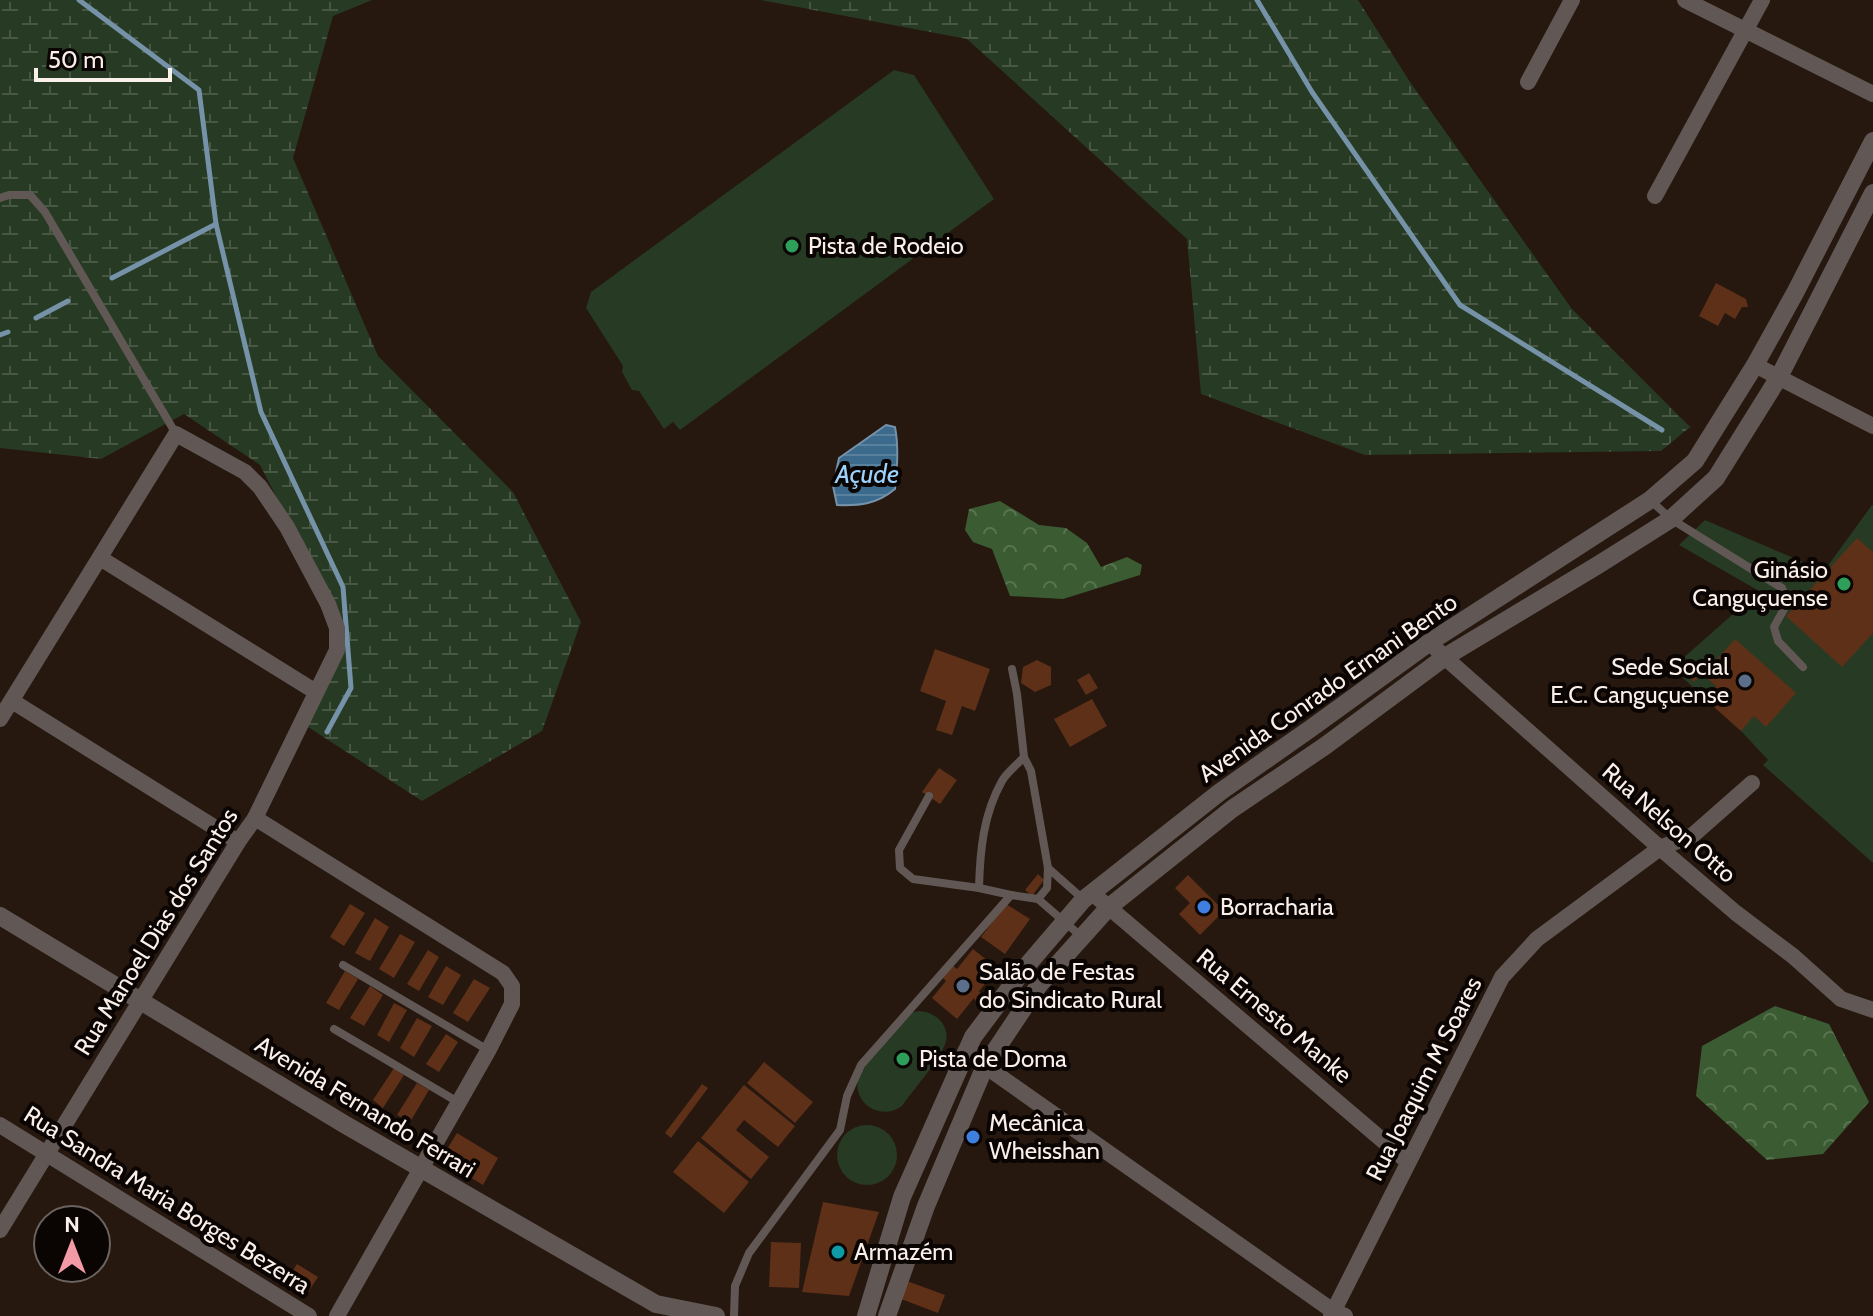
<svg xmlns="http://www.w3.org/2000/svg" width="1873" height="1316" font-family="Cabin,sans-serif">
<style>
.green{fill:#273a23}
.forest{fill:url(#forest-crowns)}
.wetland{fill:url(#wetland-marsh)}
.water{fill:url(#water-rules);stroke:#7592a9;stroke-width:2}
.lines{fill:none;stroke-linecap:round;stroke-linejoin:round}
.stream{stroke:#7592a9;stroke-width:5}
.building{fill:#5e3018}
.service{stroke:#615855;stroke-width:8}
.minor{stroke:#615855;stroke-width:16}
.tertiary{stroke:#615855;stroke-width:18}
.leisure-dot{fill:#2e9e5b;stroke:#0a0503;stroke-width:3}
.service-dot{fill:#5c6f8a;stroke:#0a0503;stroke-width:3}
.shop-dot{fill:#3f7fe0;stroke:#0a0503;stroke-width:3}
.culture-dot{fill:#0f9aa8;stroke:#0a0503;stroke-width:3}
.labels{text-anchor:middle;stroke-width:8;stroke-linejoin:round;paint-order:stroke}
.poi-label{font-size:24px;fill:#fbefea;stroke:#0a0503;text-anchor:start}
.street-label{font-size:24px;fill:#fbefea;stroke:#0a0503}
.water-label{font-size:26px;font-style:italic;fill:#9bd2fe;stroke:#0a0503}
</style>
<defs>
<pattern id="forest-crowns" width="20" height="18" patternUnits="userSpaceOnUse" patternTransform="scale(2)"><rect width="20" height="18" fill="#3b5c32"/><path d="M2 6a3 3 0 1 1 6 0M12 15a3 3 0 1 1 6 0" fill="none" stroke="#587450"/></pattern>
<pattern id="wetland-marsh" width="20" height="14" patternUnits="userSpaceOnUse" patternTransform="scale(2)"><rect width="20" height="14" fill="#273a23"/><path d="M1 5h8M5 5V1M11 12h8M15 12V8" fill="none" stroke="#475743"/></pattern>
<pattern id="water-rules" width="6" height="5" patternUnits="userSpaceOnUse" patternTransform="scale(2)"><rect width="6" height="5" fill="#3c6a8d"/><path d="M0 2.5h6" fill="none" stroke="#59809d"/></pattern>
</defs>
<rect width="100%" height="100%" fill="#26170f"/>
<g class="green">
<path d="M894 70 914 75 994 199 680 430 673 422 664 429 639 391 632 390 622 372 623 366 586 308 591 292Z"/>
<path d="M1872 505H1873V863L1763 765 1768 760 1741 731 1672 668 1759 591 1679 545 1705 520 1824 571Z"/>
<path d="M919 1011C937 1012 953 1028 944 1047 935 1065 914 1089 902 1106 882 1121 853 1105 858 1079 861 1068 898 1021 908 1015 913 1012 913 1012 919 1011Z"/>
<circle cx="867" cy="1155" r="30"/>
</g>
<g class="forest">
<path d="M1000 501 1039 525 1066 528 1087 543 1101 567 1127 557 1142 565 1140 575 1063 599 1010 596 992 549 973 542 965 530 969 509Z"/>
<path d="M1775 1006 1829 1024 1869 1102 1823 1154 1767 1160 1696 1096 1702 1046Z"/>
</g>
<g class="wetland">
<path d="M0 0H372L333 16 293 158 378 356 513 492 581 622 542 731 422 801 308 727 346 633 260 465 184 414 101 459 0 448Z"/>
<path d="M761 0H1358L1410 82 1572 309 1690 427 1661 451 1365 455 1201 394 1187 239 967 39Z"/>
</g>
<path class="water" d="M886 425 895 427C899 448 897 468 895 489 877 504 860 506 837 505L833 486 839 458Z"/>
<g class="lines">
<g class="stream">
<path d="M79 0 199 90 216 224 261 412 343 587 351 688 327 732"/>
<path d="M1257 0 1312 92 1460 305 1662 430"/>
<path d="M112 278 216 224"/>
<path d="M36 318 68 301"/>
<path d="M0 335 8 332"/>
</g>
</g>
<g class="building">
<path d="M1716 283 1746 299 1748 307H1742L1735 319 1725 313 1718 326 1699 316Z"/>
<path d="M1857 538 1873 552V633L1842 667 1786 616Z"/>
<path d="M1735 639 1796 693 1766 727 1754 716 1741 731 1705 699 1716 686 1703 675Z"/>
<path d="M935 649 990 669 975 711 962 706 952 735 936 730 946 701 920 691Z"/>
<path d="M1690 658 1704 672 1694 682 1679 669Z"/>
<path d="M1037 660 1051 667V685L1035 692 1021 683 1023 667Z"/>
<path d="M1089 673 1098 688 1086 695 1077 680Z"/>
<path d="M1092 699 1107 726 1070 747 1054 719Z"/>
<path d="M939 768 957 780 940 804 922 792Z"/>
<path d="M1038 874 1044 880 1032 896 1025 890Z"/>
<path d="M1188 875 1224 911 1200 935 1179 914 1190 903 1175 888Z"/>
<path d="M350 904 365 913 344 946 330 937Z"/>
<path d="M1006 904 1030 919 1005 954 981 937Z"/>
<path d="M375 918 389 927 370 961 355 953Z"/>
<path d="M400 934 415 942 394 978 379 969Z"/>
<path d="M973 949 998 969 979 991 982 995 976 1002 974 998 957 1019 932 998 946 981 942 977 952 965 957 969Z"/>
<path d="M428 950 439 957 419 991 407 984Z"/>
<path d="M446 966 461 975 443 1005 428 997Z"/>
<path d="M345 971 358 979 339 1010 326 1003Z"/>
<path d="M474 979 490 988 468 1022 453 1013Z"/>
<path d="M370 986 383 995 364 1026 350 1018Z"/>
<path d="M394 1003 407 1010 389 1042 377 1035Z"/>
<path d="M417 1018 432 1026 414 1057 400 1048Z"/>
<path d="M446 1034 458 1042 439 1072 426 1064Z"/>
<path d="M764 1062 813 1102 795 1123 747 1083Z"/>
<path d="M394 1068 404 1075 383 1108 373 1100Z"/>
<path d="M417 1083 429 1090 410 1122 397 1115Z"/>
<path d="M702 1084 708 1088 671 1138 665 1133Z"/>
<path d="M744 1085 795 1126 778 1147 744 1120 736 1130 769 1157 751 1179 701 1138Z"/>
<path d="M457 1133 498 1158 483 1185 441 1159Z"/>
<path d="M698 1141 749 1182 724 1213 673 1172Z"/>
<path d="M823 1202 879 1212 849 1296 802 1292Z"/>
<path d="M771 1242 801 1243 799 1288 769 1287Z"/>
<path d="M297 1264 318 1277 307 1294 286 1281Z"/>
<path d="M907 1281 945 1295 938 1313 901 1299Z"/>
</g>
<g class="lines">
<g class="service">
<path d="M0 198 9 195H30L45 212 176 434"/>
<path d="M1650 500 1671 519 1782 588 1788 602 1774 627 1778 641 1803 667"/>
<path d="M1024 757 1031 771 1048 868 1047 888 1038 899"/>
<path d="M929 796 899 850 900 868 913 879 979 888 1011 895"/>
<path d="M1048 868 1083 899"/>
<path d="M979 888C980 851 983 815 1002 781 1007 772 1017 765 1024 757L1017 694 1012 669"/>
<path d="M343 965 488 1050"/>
<path d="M334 1029 458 1102"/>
<path d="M734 1316 735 1286 749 1253 840 1130 847 1096 861 1065 1011 895 1038 899 1082 937"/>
</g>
<g class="minor">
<path d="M1685 0 1873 94"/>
<path d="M1528 82 1572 0"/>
<path d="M1655 196 1762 0"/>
<path d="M1755 365 1873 426"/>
<path d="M100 558 316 692"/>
<path d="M1430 642 1440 653 1660 848 1736 913 1793 956 1841 999 1873 1010"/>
<path d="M12 701 238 842"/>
<path d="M0 719 176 434 245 472 260 487 287 527 328 604 337 628V650L255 818 238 842 0 1230"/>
<path d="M255 818 503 973 512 986V1004L488 1051 337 1316"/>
<path d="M1092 893 1408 1162"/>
<path d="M965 1052 1333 1311 1345 1316"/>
<path d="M0 1125 309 1316"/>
<path d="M1331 1316 1502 977 1537 939 1660 848 1693 835 1752 783"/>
</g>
<g class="tertiary">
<path d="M0 916 344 1124 656 1304 716 1316"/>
<path d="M866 1316 902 1197 973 1037 1024 969 1083 900 1220 792 1310 729 1430 642 1650 500 1695 461 1755 365 1795 293 1873 141"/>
<path d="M887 1316 926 1206 985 1066 1039 985 1109 907 1232 809 1325 746 1445 657 1598 565 1671 519 1716 478 1779 377 1873 193"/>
</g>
</g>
<g class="leisure-dot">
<circle cx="792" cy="246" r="8"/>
<circle cx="1844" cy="584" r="8"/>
<circle cx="903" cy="1059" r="8"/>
</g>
<g class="service-dot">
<circle cx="1745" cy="681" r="8"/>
<circle cx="963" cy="986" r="8"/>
</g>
<g class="shop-dot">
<circle cx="1204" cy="907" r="8"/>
<circle cx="973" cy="1137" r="8"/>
</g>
<circle class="culture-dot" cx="838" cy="1252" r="8"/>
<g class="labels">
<g class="poi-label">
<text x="808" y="254">Pista de Rodeio</text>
<text x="1828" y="578" text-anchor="end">Ginásio<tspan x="1828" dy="28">Canguçuense</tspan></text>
<text x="1729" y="675" text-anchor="end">Sede Social<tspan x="1729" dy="28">E.C. Canguçuense</tspan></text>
<text x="1220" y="915">Borracharia</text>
<text x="979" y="980">Salão de Festas<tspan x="979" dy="28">do Sindicato Rural</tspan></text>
<text x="919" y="1067">Pista de Doma</text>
<text x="989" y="1131">Mecânica<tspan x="989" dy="28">Wheisshan</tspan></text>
<text x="854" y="1260">Armazém</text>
</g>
<g class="street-label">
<text transform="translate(1328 688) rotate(-35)" y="8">Avenida Conrado Ernani Bento</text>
<text transform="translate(1669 823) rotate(41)" y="8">Rua Nelson Otto</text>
<text transform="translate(156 932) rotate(-58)" y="8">Rua Manoel Dias dos Santos</text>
<text transform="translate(1274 1016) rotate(40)" y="8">Rua Ernesto Manke</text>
<text transform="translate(1424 1079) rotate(-63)" y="8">Rua Joaquim M Soares</text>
<text transform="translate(365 1107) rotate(31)" y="8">Avenida Fernando Ferrari</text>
<text transform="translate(167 1200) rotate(32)" y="8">Rua Sandra Maria Borges Bezerra</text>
</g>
<g class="water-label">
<text x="867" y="483">Açude</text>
</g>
</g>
<g transform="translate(72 1244)"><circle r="38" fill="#0a0503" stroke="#6a635f" stroke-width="2"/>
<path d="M0-6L14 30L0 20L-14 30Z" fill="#f39aa7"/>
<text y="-12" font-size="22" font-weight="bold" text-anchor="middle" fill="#fbefea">N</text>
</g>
<path d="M36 68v12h134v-12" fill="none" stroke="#fbefea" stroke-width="4"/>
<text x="48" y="68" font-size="24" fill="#fbefea" stroke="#0a0503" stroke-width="6" paint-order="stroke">50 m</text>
</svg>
